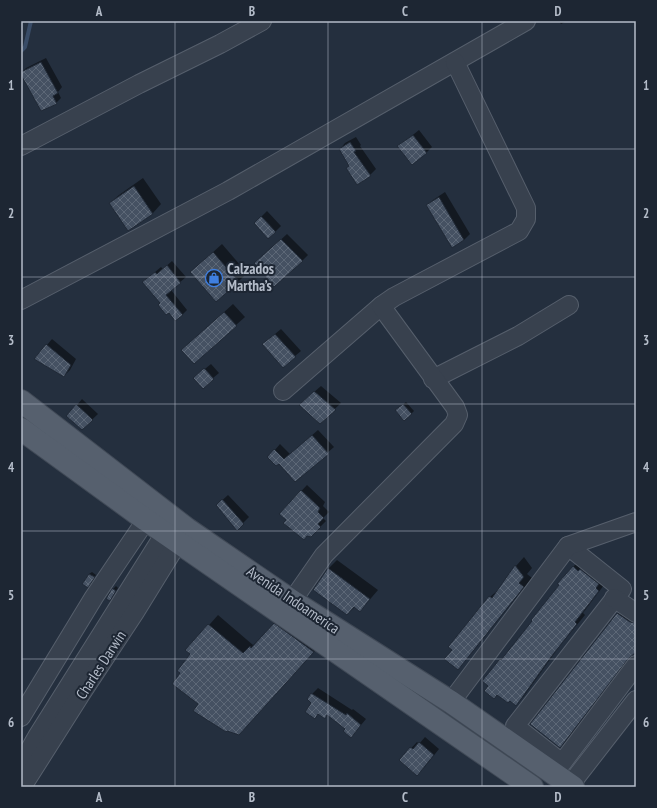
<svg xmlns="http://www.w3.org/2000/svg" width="657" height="808" font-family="'PT Sans Narrow',sans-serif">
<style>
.shadow{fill:#0007}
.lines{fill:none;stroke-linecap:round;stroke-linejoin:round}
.stream{stroke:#394c67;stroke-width:4}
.building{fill:url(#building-cross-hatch);stroke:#1f2835}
.minor-casing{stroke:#565f6c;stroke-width:20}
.major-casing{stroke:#414a57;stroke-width:24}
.minor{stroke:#38414e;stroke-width:18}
.major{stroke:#56606e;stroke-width:22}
.grid{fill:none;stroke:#b4bcc9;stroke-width:1;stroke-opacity:0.55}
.labels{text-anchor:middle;stroke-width:4;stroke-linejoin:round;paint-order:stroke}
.poi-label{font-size:15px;font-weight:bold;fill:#b4bcc9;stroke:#1d2633;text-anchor:start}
.street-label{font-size:15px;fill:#b4bcc9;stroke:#1d2633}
.neatline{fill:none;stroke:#b4bcc9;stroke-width:1.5}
.grid-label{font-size:13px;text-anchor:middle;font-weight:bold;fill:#b4bcc9}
</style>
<defs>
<pattern id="building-cross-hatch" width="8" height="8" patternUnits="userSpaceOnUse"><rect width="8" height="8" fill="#455162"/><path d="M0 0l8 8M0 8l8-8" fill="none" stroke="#5d6877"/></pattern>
</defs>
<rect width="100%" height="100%" fill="#242f3e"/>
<g class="shadow">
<path d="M559 21H567L561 24Z"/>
<path d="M46 58 62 87 58 92 61 98 56 103 21 73 26 68Z"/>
<path d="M419 130 432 147 426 153 399 146Z"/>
<path d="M356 137 361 145 360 146 376 169 370 175 357 184 350 165 340 149 345 143Z"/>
<path d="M143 178 161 204 153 213 129 230 110 203 119 195Z"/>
<path d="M445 192 470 234 464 240 452 247 428 205 433 200Z"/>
<path d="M267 211 281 226 275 232 255 223Z"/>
<path d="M287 234 308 255 302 261 261 258Z"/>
<path d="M222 244 247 273 238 282 200 264Z"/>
<path d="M172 261 186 277 171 290 187 310 182 315 161 303 149 277 161 267 163 269Z"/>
<path d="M233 304 245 317 236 325 191 342Z"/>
<path d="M281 329 301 351 295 356 269 339Z"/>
<path d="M52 339 76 359 70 370 64 376 47 345Z"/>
<path d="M211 364 219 373 213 378 200 373Z"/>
<path d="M321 386 341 403 320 423 306 399Z"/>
<path d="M82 399 98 414 82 429 68 416Z"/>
<path d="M406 402 414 411 411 414 399 408Z"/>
<path d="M318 430 334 447 295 481 279 462 269 457 280 444 290 454Z"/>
<path d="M307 485 325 502 323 506 329 512 323 518 326 521 311 536 287 520 280 514Z"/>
<path d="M228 495 249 517 237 529 217 505Z"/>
<path d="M524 557 532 568 527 574 532 578 466 660 453 650 490 597 499 589 516 566Z"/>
<path d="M582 558 607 581 583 613 585 615 559 647 524 696 516 705 483 681 509 651 561 585 566 574Z"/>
<path d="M337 560 378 590 360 611 355 607 347 614 314 589 329 568Z"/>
<path d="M92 572 96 575 90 584 89 574Z"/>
<path d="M116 586 118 588 112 597 113 589Z"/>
<path d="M627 604 636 609V653L632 654 570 737 560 747 531 724 618 613Z"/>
<path d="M218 615 253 645 260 638 261 639 284 615 323 642 248 725 200 704 182 673 191 654 187 650Z"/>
<path d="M318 688 352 710 353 709 366 719 351 737 346 729 328 715 325 718 318 714 315 717 312 694Z"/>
<path d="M425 737 439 749 423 769 400 760 417 742 419 744Z"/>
</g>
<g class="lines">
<path class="stream" d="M21 51 25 47 31 21"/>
</g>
<g class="building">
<path d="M41 62 58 93 53 96 57 104 41 111 21 75V72Z"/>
<path d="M413 135 427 153 412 165 397 146Z"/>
<path d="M350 142 356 151 354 152 371 176 357 185 346 168 349 166 339 149Z"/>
<path d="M134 186 153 214 128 231 109 203Z"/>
<path d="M439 197 464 240 452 248 426 205Z"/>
<path d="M261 216 276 232 268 239 254 223Z"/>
<path d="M281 239 303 261 274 287 254 263Z"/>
<path d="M213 252 239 282 216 302 190 272Z"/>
<path d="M167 265 181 283 166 295 183 315 175 321 169 313 166 315 158 305 160 303 142 282 155 272 157 274Z"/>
<path d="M224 312 237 326 194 364 181 350Z"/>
<path d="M275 334 296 357 283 368 262 344Z"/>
<path d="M46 344 71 365 64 377 34 359Z"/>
<path d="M204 368 214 379 203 389 193 378Z"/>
<path d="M314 391 336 410 320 424 299 405Z"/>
<path d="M76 404 93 420 82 430 66 416Z"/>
<path d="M403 404 412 414 404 421 395 410Z"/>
<path d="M312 435 329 454 295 482 279 464 276 466 267 457 274 449 284 459Z"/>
<path d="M301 490 320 508 318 512 324 518 318 524 321 527 311 537 307 536 304 540 283 523 286 520 279 514Z"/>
<path d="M222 499 244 524 237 531 216 505Z"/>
<path d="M515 565 524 577 519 583 524 587 458 670 444 659 452 650 448 647 489 596 492 598Z"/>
<path d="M573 566 578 571 580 569 599 584 596 588 599 591 575 622 577 624 551 657 516 706 510 701 508 703 497 695 494 699 484 691 488 686 482 681 500 659 501 660 532 621 531 620 559 585 557 584Z"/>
<path d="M328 568 370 599 360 612 354 607 347 615 313 590Z"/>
<path d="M89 574 95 577 88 588 82 584Z"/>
<path d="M112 588 116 591 110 601 106 599Z"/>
<path d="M617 613 630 622 636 623V652L628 659 560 748 530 724Z"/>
<path d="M274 623 314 652 239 735 227 731 226 732 193 711 198 704 172 684 180 673 177 671 190 654 185 650 208 624 243 653 250 646 251 648Z"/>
<path d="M311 693 346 715 347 713 361 725 351 738 343 731 345 729 327 715 325 719 318 714 315 719 305 712 311 703 307 699Z"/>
<path d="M419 742 434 755 417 776 399 760 410 747 413 749Z"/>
</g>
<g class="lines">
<g class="minor-casing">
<g id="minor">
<path d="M21 146 139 84 220 44 262 21"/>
<path d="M21 300 228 191 526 21"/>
<path d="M433 379 518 336 569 305"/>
<path d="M283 391 381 306"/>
<path d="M568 546 622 589 515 726 562 763 636 665"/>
<path d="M614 598 636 613"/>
<path d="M292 601 324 555 454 424 458 415 455 407 381 306 394 297 519 231 526 219V208L455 62"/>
<path d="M451 702 568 546 636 522"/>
<path d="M21 717 94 597 146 520"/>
<path d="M21 765 38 735 165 533"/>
<path d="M570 785 636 700"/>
<path d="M22 787 81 694 135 612 185 531"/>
</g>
</g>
<g class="major-casing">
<g id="major">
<path d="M21 401 187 529 292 601 451 702 573 787"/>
<path d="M21 429 146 520 532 787"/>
</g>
</g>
<use href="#minor" class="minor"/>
<use href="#major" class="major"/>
</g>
<path class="grid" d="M175 21V787M328 21V787M482 21V787M21 149H636M21 277H636M21 404H636M21 531H636M21 659H636"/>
<defs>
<g id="shop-ring" transform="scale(0.9)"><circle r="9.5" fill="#1d2633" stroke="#3f7fe0" stroke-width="1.5"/><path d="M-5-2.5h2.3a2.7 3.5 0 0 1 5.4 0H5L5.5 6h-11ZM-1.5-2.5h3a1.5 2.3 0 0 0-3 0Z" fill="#3f7fe0"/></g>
</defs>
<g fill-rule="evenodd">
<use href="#shop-ring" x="214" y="278"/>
</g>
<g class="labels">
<g class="poi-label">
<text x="227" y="274">Calzados<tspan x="227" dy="17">Martha’s</tspan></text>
</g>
<g class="street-label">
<text transform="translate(293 600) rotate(34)" y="5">Avenida Indoamerica</text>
<text transform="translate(101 665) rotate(-57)" y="5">Charles Darwin</text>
</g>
</g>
<rect width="657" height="808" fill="none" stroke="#1d2633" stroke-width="44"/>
<rect x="22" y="22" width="613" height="764" class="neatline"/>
<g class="grid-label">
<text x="99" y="16">A</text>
<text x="252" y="16">B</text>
<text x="405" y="16">C</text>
<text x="558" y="16">D</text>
<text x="11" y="90">1</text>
<text x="646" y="90">1</text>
<text x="11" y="218">2</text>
<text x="646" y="218">2</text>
<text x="11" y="345">3</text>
<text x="646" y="345">3</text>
<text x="11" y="472">4</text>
<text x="646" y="472">4</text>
<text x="11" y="600">5</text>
<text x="646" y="600">5</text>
<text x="11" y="727">6</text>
<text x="646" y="727">6</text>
<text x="99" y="802">A</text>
<text x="252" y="802">B</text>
<text x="405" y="802">C</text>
<text x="558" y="802">D</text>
</g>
</svg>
